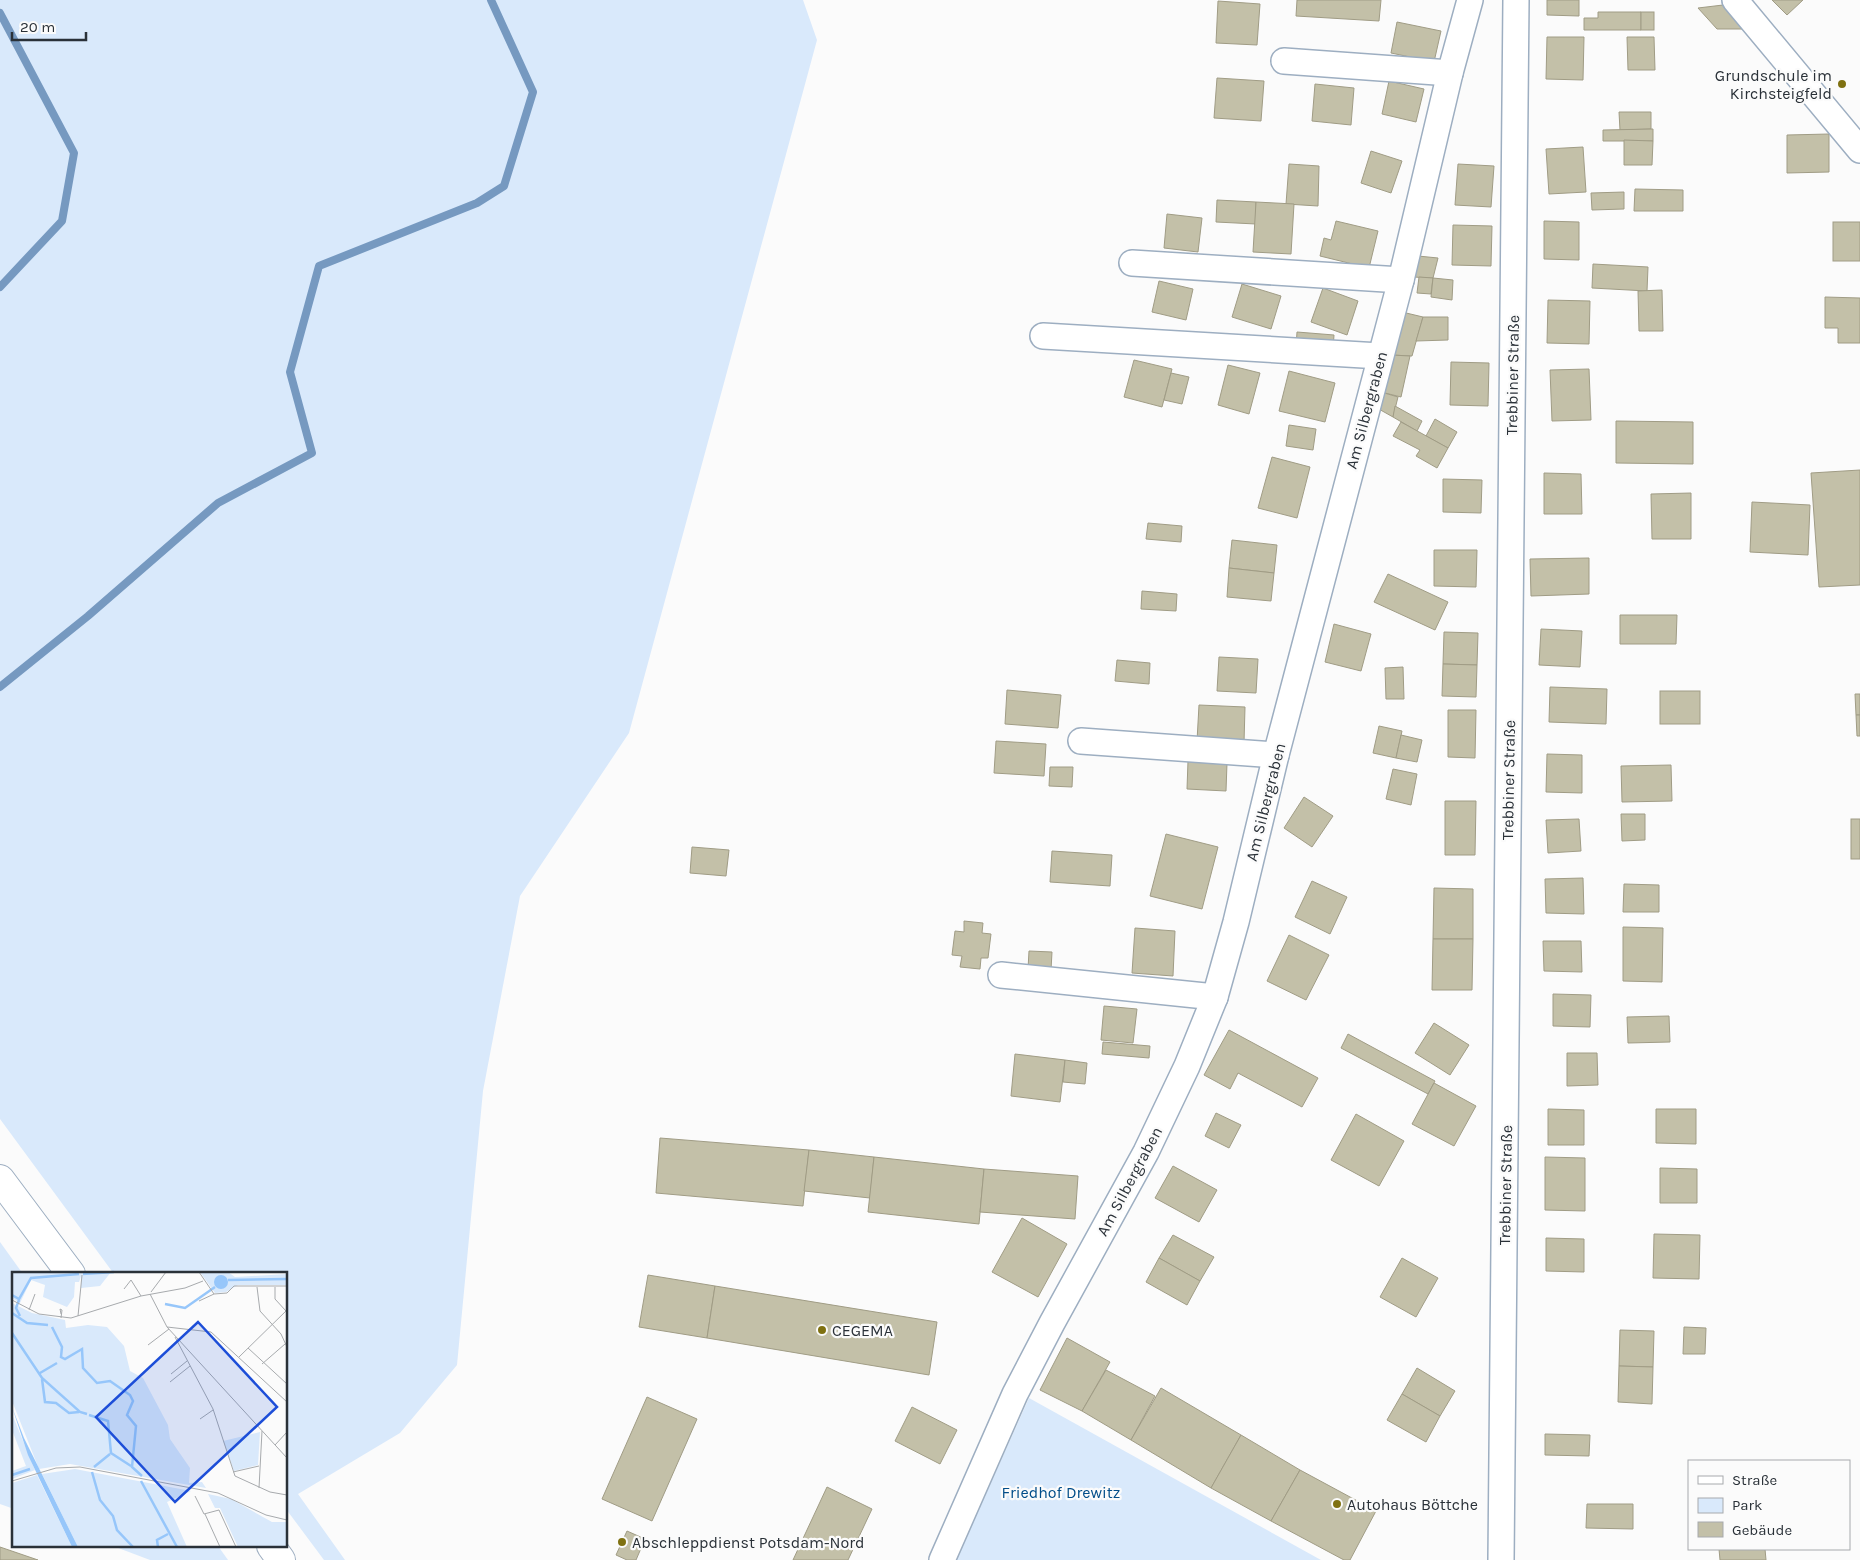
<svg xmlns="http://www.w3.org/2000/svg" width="1860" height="1560" font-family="Karla,sans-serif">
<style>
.green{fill:#d9e9fb}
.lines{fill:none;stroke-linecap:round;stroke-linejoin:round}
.stream{stroke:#7699c0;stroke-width:8}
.building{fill:#c3c0a8;stroke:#a09c85}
.minor-casing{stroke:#9daec1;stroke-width:28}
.major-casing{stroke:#9daec1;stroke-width:30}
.minor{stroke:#fff;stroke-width:25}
.major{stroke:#fff;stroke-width:28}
.poi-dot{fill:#7f7111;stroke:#fbfbfb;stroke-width:2}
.labels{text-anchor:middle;stroke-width:4.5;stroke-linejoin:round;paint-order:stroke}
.poi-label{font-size:16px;fill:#2a3138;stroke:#fbfbfb;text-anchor:start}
.street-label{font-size:16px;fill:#2a3138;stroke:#fbfbfb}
.park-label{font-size:16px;fill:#014d89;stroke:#fbfbfb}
.inset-river{fill:none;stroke:#96c6fa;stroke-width:2.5}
.inset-road{fill:none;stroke:#a7aaad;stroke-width:1}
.view{fill:#1d4ed8;fill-opacity:0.15;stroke:#1d4ed8;stroke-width:2.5}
.inset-edge{fill:none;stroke:#2a3138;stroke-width:2.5}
</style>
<rect width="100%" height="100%" fill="#fbfbfb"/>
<g class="green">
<path d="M0 0H803L817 40 629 733 520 896 483 1091 457 1365 400 1433 298 1494 345 1560H324L286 1509V1274H114L0 1119Z"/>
<path d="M0 1242 23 1274H14V1509L0 1504Z"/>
<path d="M1029 1398 1321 1560H956Z"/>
<path d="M113 1546H218L228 1560H150Z"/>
</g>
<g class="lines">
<g class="stream">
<path d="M0 13 74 153 62 221 0 287"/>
<path d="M0 687 88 616 218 503 312 453 290 372 319 266 477 203 504 186 533 92 491 0"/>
</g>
</g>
<g class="building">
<path d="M1297 0H1381L1379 21 1296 16Z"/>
<path d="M1547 0H1579V16L1547 15Z"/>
<path d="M1772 0H1803L1787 15Z"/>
<path d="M1218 1 1260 4 1257 45 1216 43Z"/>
<path d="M1723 5 1744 29H1717L1698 8Z"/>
<path d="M1598 12H1641V30H1584V18H1598Z"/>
<rect x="1641" y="12" width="13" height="18"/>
<path d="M1397 22 1441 31 1434 62 1391 53Z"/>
<path d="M1547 37H1584L1583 80 1546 79Z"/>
<path d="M1627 37H1654L1655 70H1628Z"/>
<path d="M1217 78 1264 81 1261 121 1214 118Z"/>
<path d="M1389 81 1424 89 1416 122 1382 114Z"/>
<path d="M1315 84 1354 88 1351 125 1312 121Z"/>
<path d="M1619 112H1651V129L1620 130Z"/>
<path d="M1653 129V141H1603V130Z"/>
<path d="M1829 134V172L1787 173V135Z"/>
<path d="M1624 140 1653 141 1652 165H1624Z"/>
<path d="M1583 147 1586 192 1549 194 1546 149Z"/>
<path d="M1371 151 1402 161 1391 193 1361 183Z"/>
<path d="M1289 164 1319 166 1318 206 1286 204Z"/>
<path d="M1458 164 1494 166 1491 207 1455 205Z"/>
<path d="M1635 189 1683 190V211H1634Z"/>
<path d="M1624 192V209L1592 210 1591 193Z"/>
<path d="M1217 200 1256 202V224L1216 222Z"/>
<path d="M1256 202 1294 204 1291 254 1253 252Z"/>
<path d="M1167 214 1202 218 1198 252 1164 248Z"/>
<path d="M1336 221 1378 231 1369 268 1320 256 1324 238 1331 240Z"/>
<path d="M1544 221 1579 222V260L1544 259Z"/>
<rect x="1833" y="222" width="27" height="39"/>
<path d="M1453 225 1492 226 1491 266 1452 265Z"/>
<path d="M1418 256 1438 258 1433 278 1413 277Z"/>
<path d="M1593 264 1648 267 1647 291 1592 288Z"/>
<path d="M1419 277 1433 278 1431 294 1417 293Z"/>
<path d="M1433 278 1453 280 1452 300 1431 297Z"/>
<path d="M1159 281 1193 289 1186 320 1152 312Z"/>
<path d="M1242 284 1281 296 1271 329 1232 317Z"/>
<path d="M1323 288 1358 301 1347 335 1311 322Z"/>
<path d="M1662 290 1663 331H1639L1638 291Z"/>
<path d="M1825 297 1860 298V343H1838V328H1825Z"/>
<path d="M1548 300 1590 301 1589 344 1547 343Z"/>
<path d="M1402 312 1423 317 1412 356 1391 355Z"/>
<path d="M1423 317H1448V340L1416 341Z"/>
<path d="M1297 332 1334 335 1333 350 1296 347Z"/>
<path d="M1391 355 1410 356 1401 397 1381 392Z"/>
<path d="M1134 360 1172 369 1162 407 1124 397Z"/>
<path d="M1451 362 1489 363 1488 406 1450 405Z"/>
<path d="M1228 365 1260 373 1249 414 1218 405Z"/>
<path d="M1589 369 1591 420 1552 421 1550 370Z"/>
<path d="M1289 371 1335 383 1325 422 1279 411Z"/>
<path d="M1171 373 1189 377 1182 404 1164 400Z"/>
<path d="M1381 392 1398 397 1393 417 1377 408Z"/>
<path d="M1395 406 1422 421 1417 431 1393 417Z"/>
<path d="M1435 419 1457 432 1448 448 1426 436Z"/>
<path d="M1616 421 1693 422V464L1616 463Z"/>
<path d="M1401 422 1448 448 1437 468 1416 456 1420 450 1393 436Z"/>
<path d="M1289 425 1316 429 1313 450 1286 446Z"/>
<path d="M1272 457 1310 467 1297 518 1258 508Z"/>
<path d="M1860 470V585L1819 587 1811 473Z"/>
<path d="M1544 473 1581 474 1582 514H1544Z"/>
<path d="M1443 479 1482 480 1481 513 1443 512Z"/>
<path d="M1691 493V539H1652L1651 494Z"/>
<path d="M1752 502 1810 505 1808 555 1750 552Z"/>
<path d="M1148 523 1182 526 1181 542 1146 539Z"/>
<path d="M1232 540 1277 545 1274 573 1229 568Z"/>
<path d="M1434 550H1477L1476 587 1434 586Z"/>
<path d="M1589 558V594L1531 596 1530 559Z"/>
<path d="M1229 568 1274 573 1271 601 1227 597Z"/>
<path d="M1388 574 1448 602 1435 630 1374 602Z"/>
<path d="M1142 591 1177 594 1176 611 1141 609Z"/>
<path d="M1620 615H1677L1676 644H1620Z"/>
<path d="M1334 624 1371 634 1361 671 1325 662Z"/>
<path d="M1541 629 1582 631 1580 667 1539 665Z"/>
<path d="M1444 632 1478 633 1477 665 1443 664Z"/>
<path d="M1219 657 1258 659 1256 693 1217 691Z"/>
<path d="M1117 660 1150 663 1149 684 1115 681Z"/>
<path d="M1443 664 1477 665 1476 697 1442 696Z"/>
<path d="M1403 667 1404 699H1386L1385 668Z"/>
<path d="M1550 687 1607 689 1606 724 1549 722Z"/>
<path d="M1007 690 1061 695 1058 728 1005 724Z"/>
<rect x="1660" y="691" width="40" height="33"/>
<path d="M1855 694H1860V715H1856Z"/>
<path d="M1199 705 1245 707 1244 743 1197 741Z"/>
<path d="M1448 710H1476L1475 758 1448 757Z"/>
<path d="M1856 715H1860V736H1857Z"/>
<path d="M1379 726 1402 731 1396 758 1373 753Z"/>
<path d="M1401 735 1422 740 1417 762 1396 758Z"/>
<path d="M996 741 1046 744 1044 776 994 773Z"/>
<path d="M1547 754 1582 755V793L1546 792Z"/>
<path d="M1188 761 1227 763 1226 791 1187 789Z"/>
<path d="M1671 765 1672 801 1622 802 1621 766Z"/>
<path d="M1050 767H1073L1072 787 1049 786Z"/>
<path d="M1393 769 1417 774 1411 805 1386 799Z"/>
<path d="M1304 797 1333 816 1312 847 1284 828Z"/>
<path d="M1445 801H1476L1475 855H1445Z"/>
<path d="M1621 814H1645V840L1622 841Z"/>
<path d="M1579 819 1581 851 1548 853 1546 820Z"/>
<rect x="1851" y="819" width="9" height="40"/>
<path d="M1166 834 1218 847 1202 909 1150 896Z"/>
<path d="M692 847 729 850 726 876 690 873Z"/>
<path d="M1052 851 1112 855 1110 886 1050 882Z"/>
<path d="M1583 878 1584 914 1546 913 1545 879Z"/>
<path d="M1312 881 1347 897 1330 934 1295 917Z"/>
<path d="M1624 884 1659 885V912H1623Z"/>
<path d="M1434 888 1473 889V939H1433Z"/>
<path d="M964 921 983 923 982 933 991 934 988 958H981L980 969 960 967 962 956 952 955 955 931 964 932Z"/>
<path d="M1623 927 1663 928 1662 982 1623 981Z"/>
<path d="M1135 928 1175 931 1173 976 1132 973Z"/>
<path d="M1289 935 1329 955 1306 1000 1267 981Z"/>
<path d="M1433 939H1473L1472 990H1432Z"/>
<path d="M1543 941H1581L1582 972 1544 971Z"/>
<path d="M1029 951 1052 952 1051 970 1028 969Z"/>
<path d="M1553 994 1591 995 1590 1027 1553 1026Z"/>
<path d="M1104 1006 1137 1009 1133 1043 1101 1040Z"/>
<path d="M1669 1016 1670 1042 1628 1043 1627 1017Z"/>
<path d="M1434 1023 1469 1045 1450 1075 1415 1053Z"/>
<path d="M1229 1030 1318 1078 1302 1107 1238 1073 1230 1089 1204 1075Z"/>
<path d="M1348 1034 1435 1081 1428 1094 1341 1048Z"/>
<path d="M1103 1042 1150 1046 1149 1058 1102 1054Z"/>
<path d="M1567 1053H1597L1598 1085 1567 1086Z"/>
<path d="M1015 1054 1065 1060 1060 1102 1011 1096Z"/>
<path d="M1065 1060 1087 1063 1085 1084 1063 1082Z"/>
<path d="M1434 1083 1476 1106 1454 1146 1412 1124Z"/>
<path d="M1548 1109 1584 1110V1145H1548Z"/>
<path d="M1656 1109H1696V1144L1656 1143Z"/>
<path d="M1216 1113 1241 1125 1229 1148 1205 1136Z"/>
<path d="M1356 1114 1404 1141 1379 1186 1331 1160Z"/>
<path d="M660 1138 809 1150 803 1206 656 1193Z"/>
<path d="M809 1150 874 1157 870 1198 804 1191Z"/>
<path d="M874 1157 984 1169 979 1224 868 1212Z"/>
<path d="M1545 1157 1585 1158V1211L1545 1210Z"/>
<path d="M1173 1166 1217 1190 1199 1222 1155 1198Z"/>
<path d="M1660 1168 1697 1169V1203H1660Z"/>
<path d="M984 1169 1078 1176 1075 1219 980 1212Z"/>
<path d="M1022 1218 1067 1244 1038 1297 992 1272Z"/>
<path d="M1654 1234 1700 1235 1699 1279 1653 1278Z"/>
<path d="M1173 1235 1214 1257 1200 1281 1159 1258Z"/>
<path d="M1546 1238 1584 1239V1272L1546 1271Z"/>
<path d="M1159 1258 1200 1281 1187 1305 1146 1282Z"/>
<path d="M1402 1258 1438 1278 1416 1317 1380 1297Z"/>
<path d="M648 1275 715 1286 707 1338 639 1327Z"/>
<path d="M715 1286 937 1322 929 1375 707 1338Z"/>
<path d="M1684 1327 1706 1328 1705 1354H1683Z"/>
<path d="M1620 1330 1654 1331 1653 1367 1619 1366Z"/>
<path d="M1067 1338 1110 1362 1082 1411 1040 1390Z"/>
<path d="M1619 1366 1653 1367 1652 1404 1618 1402Z"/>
<path d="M1417 1368 1455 1391 1440 1416 1402 1394Z"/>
<path d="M1106 1370 1155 1396 1131 1440 1082 1411Z"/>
<path d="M1161 1388 1241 1435 1211 1488 1131 1440Z"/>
<path d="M1402 1394 1440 1416 1426 1442 1387 1420Z"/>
<path d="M647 1397 697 1419 652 1521 602 1499Z"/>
<path d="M912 1407 957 1430 940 1464 895 1441Z"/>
<path d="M1545 1434 1590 1435 1589 1456 1545 1455Z"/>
<path d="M1241 1435 1300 1470 1271 1521 1211 1488Z"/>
<path d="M1300 1470 1376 1511 1350 1560H1344L1271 1521Z"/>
<path d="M827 1487 872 1509 848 1560H793Z"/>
<path d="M1587 1504H1633V1529L1586 1528Z"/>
<path d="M627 1531 645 1539 636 1560H627L616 1555Z"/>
<path d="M0 1547 38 1560H0Z"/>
<path d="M1719 1549H1765L1766 1560H1720Z"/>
</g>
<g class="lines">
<g class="minor-casing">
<g id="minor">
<path d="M1735 0 1860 150"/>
<path d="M1284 61 1450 73"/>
<path d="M1132 263 1401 280"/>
<path d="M1043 336 1380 356"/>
<path d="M1081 741 1276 755"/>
<path d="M1001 975 1215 997"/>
<path d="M942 1560 1015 1394 1052 1323 1146 1152 1187 1066 1215 997 1236 922 1276 755 1401 280 1450 73 1470 0"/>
<path d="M1501 1560 1516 0"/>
</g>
</g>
<g class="major-casing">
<g id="major">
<path d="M0 1179 71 1274"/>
<path d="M271 1546 281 1560"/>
</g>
</g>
<use href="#minor" class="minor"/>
<use href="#major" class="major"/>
</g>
<g class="poi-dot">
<circle cx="1842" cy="84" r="5"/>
<circle cx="822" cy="1330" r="5"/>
<circle cx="1337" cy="1504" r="5"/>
<circle cx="622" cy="1542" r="5"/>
</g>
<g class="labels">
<g class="poi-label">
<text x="1832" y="81" text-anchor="end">Grundschule im<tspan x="1832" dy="18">Kirchsteigfeld</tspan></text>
<text x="832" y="1336">CEGEMA</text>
<text x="1347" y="1510">Autohaus Böttche</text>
<text x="632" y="1548">Abschleppdienst Potsdam-Nord</text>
</g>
<g class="street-label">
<text transform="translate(1512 375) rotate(-89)" y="6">Trebbiner Straße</text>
<text transform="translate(1366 410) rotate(-75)" y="6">Am Silbergraben</text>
<text transform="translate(1508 780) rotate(-89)" y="6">Trebbiner Straße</text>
<text transform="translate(1265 802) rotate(-76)" y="6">Am Silbergraben</text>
<text transform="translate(1129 1181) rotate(-62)" y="6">Am Silbergraben</text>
<text transform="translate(1505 1185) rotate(-89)" y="6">Trebbiner Straße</text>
</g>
<g class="park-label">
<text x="1061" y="1498">Friedhof Drewitz</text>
</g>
</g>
<g transform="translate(12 1272)">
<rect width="275" height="275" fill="#fbfbfb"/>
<path d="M0 0H99L88 14 69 16V4L67 10H63L62 25 55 35 31 25 33 13 19 8 8 31 0 26ZM188 0H216L223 5 275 2V13H226L214 20 203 21ZM0 31 20 41 53 48 54 56 76 53 95 55 112 74 118 99 131 106 156 153 158 167 178 196 177 211 190 210 194 216 58 192 27 197 0 129ZM0 142 23 198 0 207V199L14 194 0 158ZM248 160 246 193 222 199 211 169ZM63 197 179 219 155 230 175 275H66L30 202ZM25 203 60 275H0V211ZM196 222 219 227 260 250H275V275H226L208 236H203Z" fill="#d9e9fb"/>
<path d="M202 10a7 7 0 1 1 14 0a7 7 0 1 1-14 0ZM0 135 12 166 66 275H60L16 183Z" fill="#96c6fa"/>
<path class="inset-river" d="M71 2 102 0M216 8 275 7M0 23 7 27 19 6 67 2M7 28 4 36 8 44M153 32 173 36 203 15M0 41 15 51 36 53M40 55 50 75 49 85 53 87 70 77 71 96 85 111 98 109 118 123 121 129 115 143 124 154 120 195 130 204M0 61 30 106 68 140 75 142M28 101 45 91M30 107 33 130 44 131 57 141 67 140M77 143 96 149 99 181 119 194M82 195 98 182M80 200 88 228 101 244 105 258 121 275M0 203 18 197M129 209 165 275M146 275 145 268 156 262"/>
<path class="inset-road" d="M187 0 202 22 215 21 222 14H275M245 15 248 39 269 62 275 75M263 15V27L274 39M112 17 119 8 129 24M139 20 154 0M138 22 155 55 275 186M0 28 27 42 59 46 129 24 173 16 191 9M187 29 202 22M17 38 23 22M66 44 70 3M49 46 50 38 48 37 49 42M155 55 199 60 275 130M163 65 201 137 223 204 258 220 275 223M136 73 157 57M236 76 275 112M227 85 275 38M250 92 273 72M159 102 175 89M158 110 178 94M188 147 201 138M263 173 275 160M221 200 247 194M0 209 44 196 68 195 206 221 254 243 275 248M247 216 250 159M183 224 192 242 207 238 224 275M193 242 208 275"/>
<path class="view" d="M186 50 265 135 163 230 84 145Z"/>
<rect width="275" height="275" class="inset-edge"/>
</g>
<rect x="1688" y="1460" width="162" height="90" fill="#fbfbfb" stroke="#a7aaad"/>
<rect x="1698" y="1476" width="25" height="8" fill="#ffffff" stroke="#a7aaad"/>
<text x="1732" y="1485" font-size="15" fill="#2a3138">Straße</text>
<rect x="1698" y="1498" width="25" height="15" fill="#d9e9fb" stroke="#a7aaad"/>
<text x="1732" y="1510" font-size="15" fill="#2a3138">Park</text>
<rect x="1698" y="1522" width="25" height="15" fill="#c3c0a8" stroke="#a7aaad"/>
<text x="1732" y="1535" font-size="15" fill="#2a3138">Gebäude</text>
<path d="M12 32v8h74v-8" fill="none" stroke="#2a3138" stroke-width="2.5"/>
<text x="20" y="32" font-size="15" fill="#2a3138" stroke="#fbfbfb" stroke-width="4" paint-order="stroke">20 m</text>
</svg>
